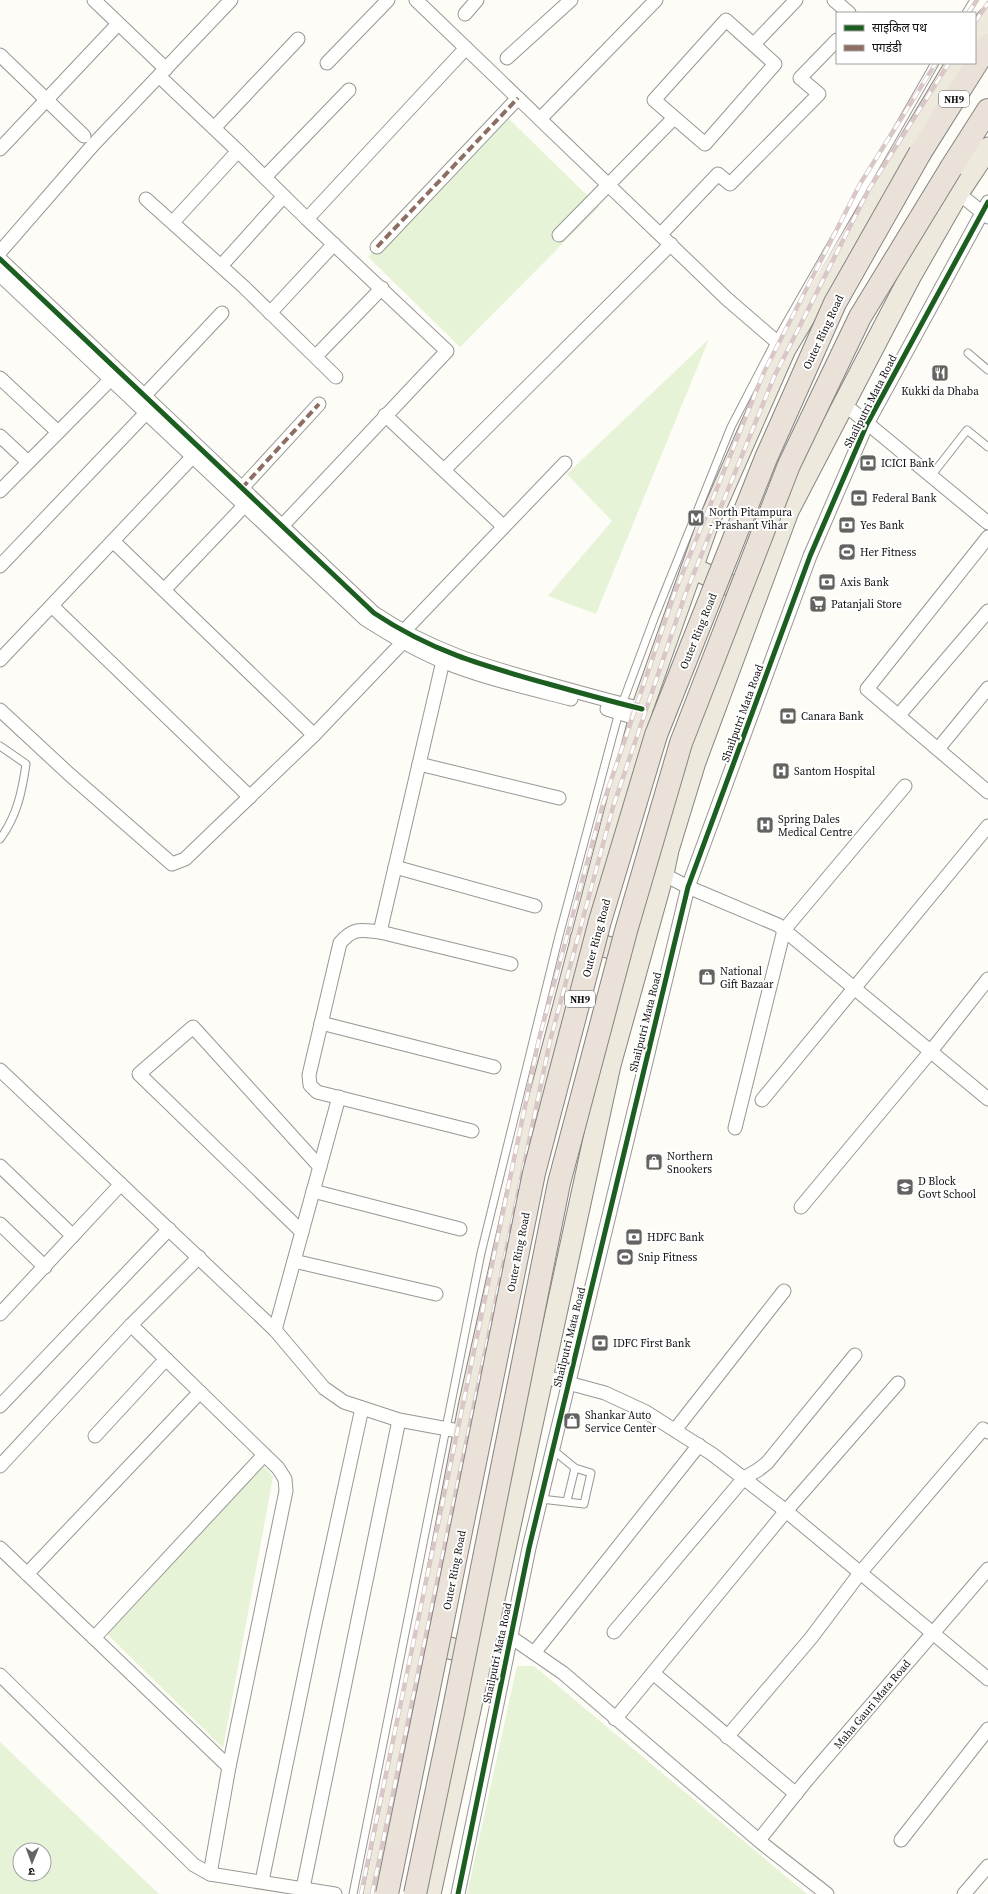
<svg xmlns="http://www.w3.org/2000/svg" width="988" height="1894" font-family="'Source Serif 4','Noto Sans Devanagari',serif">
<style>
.green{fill:#e7f3d7;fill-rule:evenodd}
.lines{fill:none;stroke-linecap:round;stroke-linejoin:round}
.lane-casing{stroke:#979795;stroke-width:9}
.street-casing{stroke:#979795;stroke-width:15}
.primary-casing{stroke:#858482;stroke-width:23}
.highway-casing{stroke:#858482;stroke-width:24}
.lane{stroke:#fffffe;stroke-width:7}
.street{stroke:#fffffe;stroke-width:13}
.primary{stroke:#ede9dc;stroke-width:21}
.highway{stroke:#eae1d8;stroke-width:22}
.rail-casing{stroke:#d9c6c7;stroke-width:4.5}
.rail{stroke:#fff;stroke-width:3;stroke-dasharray:9;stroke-linecap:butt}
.highway-bridge-casing{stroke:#858482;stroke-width:24;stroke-linecap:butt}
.highway-bridge{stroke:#eae1d8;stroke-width:22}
.quiet{stroke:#8d6e63;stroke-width:4;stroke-dasharray:8 4;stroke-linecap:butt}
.cycleway-casing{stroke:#fff;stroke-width:8}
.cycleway{stroke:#1b5e20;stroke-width:5}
.labels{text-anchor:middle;stroke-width:4;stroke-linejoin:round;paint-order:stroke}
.shield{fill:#fff;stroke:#585858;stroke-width:1}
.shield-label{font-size:10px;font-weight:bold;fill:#111}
.street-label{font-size:11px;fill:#111;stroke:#fff}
.poi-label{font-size:11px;fill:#111;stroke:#fff;text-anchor:start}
</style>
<rect width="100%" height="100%" fill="#fdfcf7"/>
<g class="green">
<path d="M507 117 599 207 460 347 368 257Z"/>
<path d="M709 339 596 614 548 596 612 521 567 474Z"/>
<path d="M260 1462 273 1477 223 1748 102 1629Z"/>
<path d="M517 1666H534L807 1894H467Z"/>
<path d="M0 1742 159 1894H0ZM20 1850H44V1874H20Z"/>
</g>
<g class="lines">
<g class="lane-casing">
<g id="lane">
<path d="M966 13 974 0"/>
<path d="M968 353 988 370"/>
<path d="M931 476 967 430 988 447"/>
<path d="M0 746 26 764C22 792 17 816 0 839"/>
<path d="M541 1499 584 1504 591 1473 575 1468 553 1450"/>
<path d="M567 1501 575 1468"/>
<path d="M353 1894 481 1253 559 936 619 712 655 616 731 427 772 348 935 63"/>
</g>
</g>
<g class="street-casing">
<g id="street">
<path d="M94 0 166 69"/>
<path d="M416 0 727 299 785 349"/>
<path d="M834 0 849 13"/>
<path d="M465 14 477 0"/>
<path d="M726 20 775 64 705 144 654 100Z"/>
<path d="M754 44 796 0"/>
<path d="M0 55 84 136"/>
<path d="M507 58 571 0"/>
<path d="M327 63 388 0"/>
<path d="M160 77 238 151 307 219 447 351 282 526"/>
<path d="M540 119 656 0"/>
<path d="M214 128 298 39"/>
<path d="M0 149 118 24"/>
<path d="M265 177 349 90"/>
<path d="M958 193 988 217"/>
<path d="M146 199 244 287 336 377"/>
<path d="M307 219 466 48"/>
<path d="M173 222 238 151"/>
<path d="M661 234 718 174 730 184 819 94 800 78 837 40"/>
<path d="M559 235 674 118"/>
<path d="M377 247 518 98"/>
<path d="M0 252 93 145 231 0"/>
<path d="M0 259 374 613C431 651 481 665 545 683 577 692 609 701 642 709"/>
<path d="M221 266 284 196"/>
<path d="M0 275 365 619C390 635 415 650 442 661 483 678 528 688 571 699"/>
<path d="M270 313 334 244"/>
<path d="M316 356 382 288"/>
<path d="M0 378 58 432"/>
<path d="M144 396 222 313"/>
<path d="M844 404 988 523"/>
<path d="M385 415 503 526"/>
<path d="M0 436 28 462"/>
<path d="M444 470 671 244"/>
<path d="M242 488 319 404"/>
<path d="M0 491 111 379"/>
<path d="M988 537 867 689 988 792"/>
<path d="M113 541 314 735"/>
<path d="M0 566 146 413"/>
<path d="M164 590 244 506"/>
<path d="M52 606 250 797"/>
<path d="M403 632 565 463"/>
<path d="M0 660 198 451"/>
<path d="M607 709 639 719"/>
<path d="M0 710 69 774 172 864 185 859 314 735 402 643"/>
<path d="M899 715 988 611"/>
<path d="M938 749 988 688"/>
<path d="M419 764 559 798"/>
<path d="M395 867 535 906"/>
<path d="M663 874 688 887 778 925 988 1099"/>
<path d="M380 932 443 661"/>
<path d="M321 1023 494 1067"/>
<path d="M0 1070 275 1330 324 1388 344 1402 399 1420 464 1432"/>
<path d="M762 1100 988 826"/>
<path d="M735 1128 784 930 905 786"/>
<path d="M472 1131 317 1092 310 1085 309 1075 340 943C354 927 360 930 380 932L511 964"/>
<path d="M0 1166 73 1236"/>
<path d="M313 1191 460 1229"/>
<path d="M801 1207 931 1051 988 979"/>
<path d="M0 1224 45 1267"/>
<path d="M302 1232 139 1074 193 1027 320 1167"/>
<path d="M294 1261 436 1294"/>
<path d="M0 1314 121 1184"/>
<path d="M131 1325 278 1468 285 1479 286 1491 229 1767 210 1874"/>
<path d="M275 1330 339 1097"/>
<path d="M542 1376 605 1393 646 1412 712 1454 786 1511 988 1679"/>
<path d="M0 1406 169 1229"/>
<path d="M675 1430 784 1291"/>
<path d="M95 1436 166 1359"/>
<path d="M0 1466 131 1325 199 1257"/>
<path d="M0 1548 229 1767"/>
<path d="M27 1574 200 1392"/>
<path d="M489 1622 563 1673 763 1844 827 1894"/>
<path d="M614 1632 744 1478 758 1470 767 1463 855 1355"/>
<path d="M94 1638 264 1455"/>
<path d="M534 1653 699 1445"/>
<path d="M653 1673 796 1794"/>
<path d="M0 1675 194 1865 210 1874 335 1894"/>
<path d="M615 1719 786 1511 898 1383"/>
<path d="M727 1737 811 1638 860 1573 983 1429 988 1432"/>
<path d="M759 1840 806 1781 988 1569"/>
<path d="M901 1840 988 1729"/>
<path d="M262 1881 314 1629 362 1408"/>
<path d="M303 1888 399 1420"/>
<path d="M458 1894 529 1548 688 887 810 556 867 424 988 202"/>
<path d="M964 1894 988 1866"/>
</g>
</g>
<g class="primary-casing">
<g id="primary">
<path d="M975 36 988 18"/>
<path d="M692 568 756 597"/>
<path d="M581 939 637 956"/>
<path d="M425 1642 482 1656"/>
<path d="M374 1894 405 1743 469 1407 527 1146 642 709 707 526 785 349 957 63"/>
<path d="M430 1894 610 1065 663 874 668 850 695 762 788 511 911 275 958 193 988 148"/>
</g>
</g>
<g class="highway-casing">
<g id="highway">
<path d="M920 153 988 45"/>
<path d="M951 168 988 110"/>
</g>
</g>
<use href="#lane" class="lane"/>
<use href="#street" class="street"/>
<use href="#primary" class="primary"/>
<use href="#highway" class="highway"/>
<g class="rail-casing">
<g id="rail">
<path d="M968 13 977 0"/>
<path d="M975 22 988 3"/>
<path d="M361 1894 539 1039 603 804 675 592 764 372 860 184 936 63"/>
<path d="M372 1894 550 1041 613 807 685 595 774 377 869 189 949 63"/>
</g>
</g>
<use href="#rail" class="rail"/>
<g class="highway-bridge-casing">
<g id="highway-bridge">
<path d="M387 1894 534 1173 600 921 656 735 766 458 835 303 920 153"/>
<path d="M415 1894 453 1713 559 1183 626 931 681 743 789 465 860 317 951 168"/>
</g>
</g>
<use href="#highway-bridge" class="highway-bridge"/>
<g class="quiet">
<path d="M377 247 518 98"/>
<path d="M242 488 319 404"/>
</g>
<g class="cycleway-casing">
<g id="cycleway">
<path d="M0 259 374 613C431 651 481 665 545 683 577 692 609 701 642 709"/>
<path d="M458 1894 529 1548 688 887 810 556 867 424 988 202"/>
</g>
</g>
<use href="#cycleway" class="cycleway"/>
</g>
<defs>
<g id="restaurant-square" transform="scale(0.9)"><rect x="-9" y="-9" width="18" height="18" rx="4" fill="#646362" stroke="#fff"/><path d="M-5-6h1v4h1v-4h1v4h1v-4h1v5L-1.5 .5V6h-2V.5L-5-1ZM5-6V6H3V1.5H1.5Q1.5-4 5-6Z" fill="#fff"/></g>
<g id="bank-square" transform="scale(0.9)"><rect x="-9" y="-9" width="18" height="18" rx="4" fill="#646362" stroke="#fff"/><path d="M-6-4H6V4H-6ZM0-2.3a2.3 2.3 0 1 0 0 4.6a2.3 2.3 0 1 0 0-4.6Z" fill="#fff"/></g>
<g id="metro-square" transform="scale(0.9)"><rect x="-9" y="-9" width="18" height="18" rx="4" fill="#646362" stroke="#fff"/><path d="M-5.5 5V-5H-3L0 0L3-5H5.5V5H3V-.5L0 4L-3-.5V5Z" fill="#fff"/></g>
<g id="stadium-square" transform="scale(0.9)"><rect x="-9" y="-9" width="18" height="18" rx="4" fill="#646362" stroke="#fff"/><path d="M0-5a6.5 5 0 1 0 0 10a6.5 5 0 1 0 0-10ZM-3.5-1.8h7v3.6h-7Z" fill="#fff"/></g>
<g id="supermarket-square" transform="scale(0.9)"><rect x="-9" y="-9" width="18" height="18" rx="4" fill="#646362" stroke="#fff"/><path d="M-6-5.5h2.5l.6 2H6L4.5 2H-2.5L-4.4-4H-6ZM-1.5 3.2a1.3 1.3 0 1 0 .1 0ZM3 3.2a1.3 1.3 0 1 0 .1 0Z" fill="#fff"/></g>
<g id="hospital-square" transform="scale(0.9)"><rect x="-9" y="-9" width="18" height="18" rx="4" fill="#646362" stroke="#fff"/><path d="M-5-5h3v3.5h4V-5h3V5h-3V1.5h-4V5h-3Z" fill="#fff"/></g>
<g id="shop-square" transform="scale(0.9)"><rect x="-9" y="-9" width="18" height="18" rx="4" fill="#646362" stroke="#fff"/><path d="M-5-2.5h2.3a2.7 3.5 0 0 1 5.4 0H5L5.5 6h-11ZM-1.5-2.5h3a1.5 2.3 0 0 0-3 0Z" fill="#fff"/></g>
<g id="school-square" transform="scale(0.9)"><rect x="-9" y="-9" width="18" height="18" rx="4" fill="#646362" stroke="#fff"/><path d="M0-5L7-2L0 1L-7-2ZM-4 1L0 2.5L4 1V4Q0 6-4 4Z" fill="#fff"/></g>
</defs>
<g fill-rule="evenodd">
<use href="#restaurant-square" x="940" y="373"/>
<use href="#bank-square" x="868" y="463"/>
<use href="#bank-square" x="859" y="498"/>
<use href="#metro-square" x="696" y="518"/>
<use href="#bank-square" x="847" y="525"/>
<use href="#stadium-square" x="847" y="552"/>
<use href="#bank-square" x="827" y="582"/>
<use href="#supermarket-square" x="818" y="604"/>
<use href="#bank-square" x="788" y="716"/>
<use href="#hospital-square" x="781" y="771"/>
<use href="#hospital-square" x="765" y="825"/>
<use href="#shop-square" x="707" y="977"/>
<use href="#shop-square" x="654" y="1162"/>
<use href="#school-square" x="905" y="1187"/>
<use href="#bank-square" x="634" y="1237"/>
<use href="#stadium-square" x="625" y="1257"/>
<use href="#bank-square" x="600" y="1343"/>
<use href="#shop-square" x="572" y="1421"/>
</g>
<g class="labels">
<g class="shield">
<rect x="939" y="91" width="30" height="16" rx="3"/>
<rect x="565" y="991" width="30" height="16" rx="3"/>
</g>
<g class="shield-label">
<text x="954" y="103">NH9</text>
<text x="580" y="1003">NH9</text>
</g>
<g class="street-label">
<text transform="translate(823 332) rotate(-65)" y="4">Outer Ring Road</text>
<text transform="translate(870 401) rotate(-63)" y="4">Shailputri Mata Road</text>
<text transform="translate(698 631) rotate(-68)" y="4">Outer Ring Road</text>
<text transform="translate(742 713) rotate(-70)" y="4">Shailputri Mata Road</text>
<text transform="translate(596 938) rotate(-75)" y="4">Outer Ring Road</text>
<text transform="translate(645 1022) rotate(-76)" y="4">Shailputri Mata Road</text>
<text transform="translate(518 1252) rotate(-79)" y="4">Outer Ring Road</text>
<text transform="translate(569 1337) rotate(-76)" y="4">Shailputri Mata Road</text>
<text transform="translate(454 1570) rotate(-79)" y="4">Outer Ring Road</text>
<text transform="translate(497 1653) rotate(-78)" y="4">Shailputri Mata Road</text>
<text transform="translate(872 1704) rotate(-50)" y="4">Maha Gauri Mata Road</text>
</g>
<g class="poi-label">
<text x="940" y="395" text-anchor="middle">Kukki da Dhaba</text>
<text x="881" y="467">ICICI Bank</text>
<text x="872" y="502">Federal Bank</text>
<text x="709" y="516">North Pitampura<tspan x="709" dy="13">- Prashant Vihar</tspan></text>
<text x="860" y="529">Yes Bank</text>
<text x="860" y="556">Her Fitness</text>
<text x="840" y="586">Axis Bank</text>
<text x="831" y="608">Patanjali Store</text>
<text x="801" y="720">Canara Bank</text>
<text x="794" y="775">Santom Hospital</text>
<text x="778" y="823">Spring Dales<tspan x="778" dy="13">Medical Centre</tspan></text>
<text x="720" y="975">National<tspan x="720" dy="13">Gift Bazaar</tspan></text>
<text x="667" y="1160">Northern<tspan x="667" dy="13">Snookers</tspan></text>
<text x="918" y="1185">D Block<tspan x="918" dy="13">Govt School</tspan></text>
<text x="647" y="1241">HDFC Bank</text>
<text x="638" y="1261">Snip Fitness</text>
<text x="613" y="1347">IDFC First Bank</text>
<text x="585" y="1419">Shankar Auto<tspan x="585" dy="13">Service Center</tspan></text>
</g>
</g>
<rect x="836" y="12" width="140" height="52" fill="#ffffff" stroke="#a0a0a0"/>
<rect x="844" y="25" width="20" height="6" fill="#1b5e20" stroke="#a0a0a0"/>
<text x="872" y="32" font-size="12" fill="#111111">साइकिल पथ</text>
<rect x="844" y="45" width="20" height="6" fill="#8d6e63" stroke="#a0a0a0"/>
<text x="872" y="52" font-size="12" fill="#111111">पगडंडी</text>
<g transform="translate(32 1862) rotate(181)"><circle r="19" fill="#ffffff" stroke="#a0a0a0"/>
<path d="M0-3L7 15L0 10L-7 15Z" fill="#646362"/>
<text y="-6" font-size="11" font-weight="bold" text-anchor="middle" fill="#111111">उ</text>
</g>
</svg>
